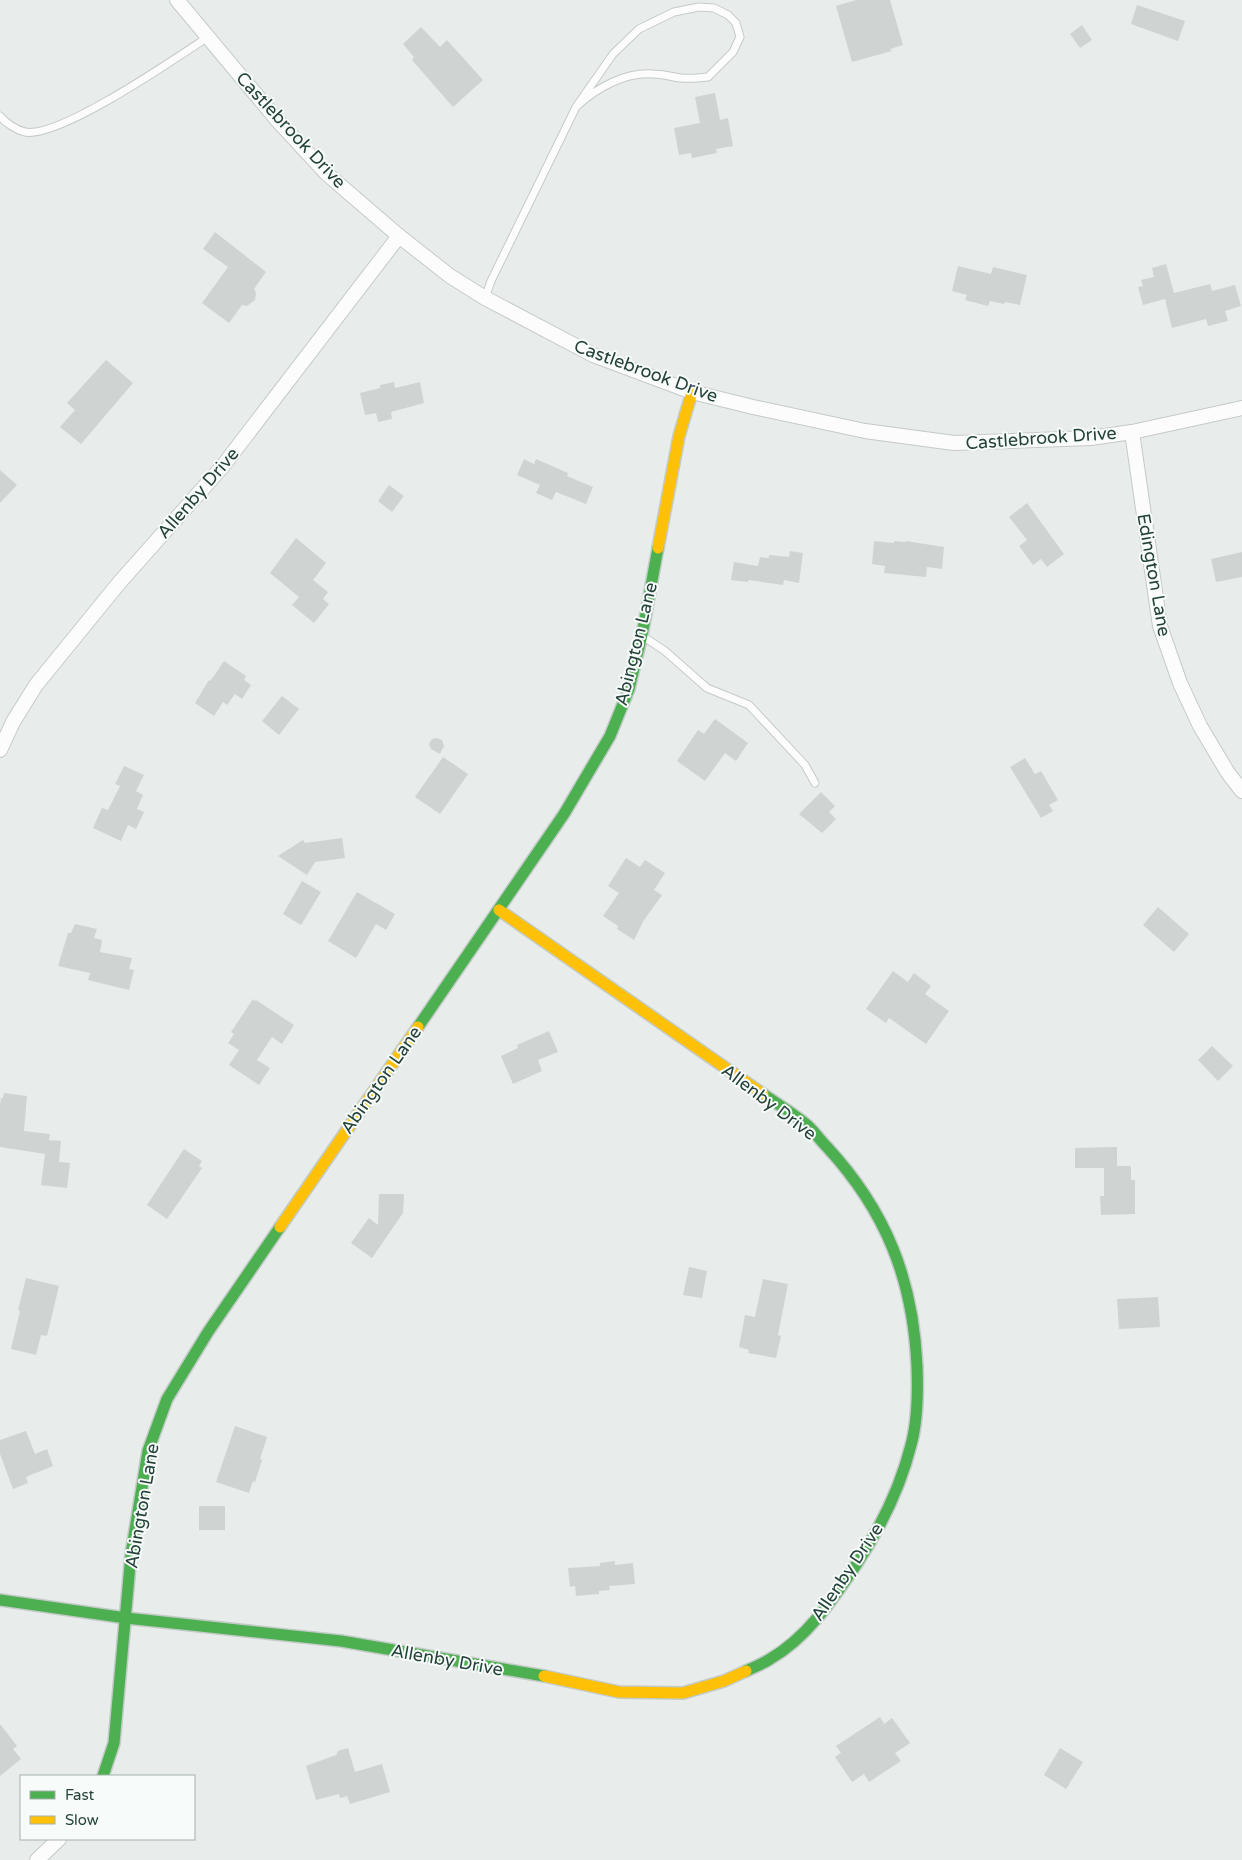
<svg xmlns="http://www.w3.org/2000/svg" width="1242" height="1860" font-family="'Varela Round',sans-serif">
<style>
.building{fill:#cfd4d2}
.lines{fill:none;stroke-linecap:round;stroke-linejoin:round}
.lane-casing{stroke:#c5cac8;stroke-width:9}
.street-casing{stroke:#c5cac8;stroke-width:16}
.fast-casing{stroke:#c3cbc8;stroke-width:14}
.slow-casing{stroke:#c3cbc8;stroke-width:14}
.lane{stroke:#fcfcfc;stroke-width:7}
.street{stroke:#fcfcfc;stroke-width:14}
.fast{stroke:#4caf50;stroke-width:11}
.slow{stroke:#ffc107;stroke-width:11}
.labels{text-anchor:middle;stroke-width:4;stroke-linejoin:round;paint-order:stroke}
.street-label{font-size:18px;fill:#24423a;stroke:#f7fbf9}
</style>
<rect width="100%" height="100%" fill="#e8edeb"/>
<g class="building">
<path d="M856 0H890L903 45 890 49 892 51 852 62 836 6Z"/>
<path d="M1137 5 1185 21 1178 41 1131 24Z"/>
<path d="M1082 25 1092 40 1080 48 1070 34Z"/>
<path d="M421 27 440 47 447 40 483 80 453 107 412 60 414 57 403 44Z"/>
<path d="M715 93 720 120 728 118 733 146 716 149 717 153 692 158 691 153 679 155 674 128 700 123 695 97Z"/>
<path d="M215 232 266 272 254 289 256 293 255 300 247 306 242 305 229 323 202 303 228 267 203 249Z"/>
<path d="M1166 264 1174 293 1210 284 1212 291 1235 285 1241 306 1225 311 1228 321 1208 326 1206 319 1172 328 1165 299 1143 305 1138 287 1143 286 1141 280 1154 277 1152 268Z"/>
<path d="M958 266 991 274 993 267 1027 275 1020 305 1005 302 1004 304 990 301 988 306 965 300 967 295 952 291Z"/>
<path d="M106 360 133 383 81 444 60 427 75 410 67 403Z"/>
<path d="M394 382 395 388 420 382 424 403 391 412 392 419 378 422 376 413 365 415 360 393 380 388V385Z"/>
<path d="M524 459 534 464 536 459 568 473 567 476 593 487 586 504 556 492 552 500 536 493 540 485 517 475Z"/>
<path d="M0 470 17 485 0 503Z"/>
<path d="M389 485 404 496 392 512 378 501Z"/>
<path d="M1027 503 1064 554 1047 567 1041 559 1033 565 1019 546 1027 540 1009 517Z"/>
<path d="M296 538 326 563 313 580 328 592 323 599 329 604 314 623 292 605 299 597 270 573Z"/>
<path d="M874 541 894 543V541L906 542V541L944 547 942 569 927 567 926 577 884 573 885 566 872 564Z"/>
<path d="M790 551 803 553 799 583 784 580 783 585 749 580 748 582 731 580 734 562 758 566 760 557 769 558V555L789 557Z"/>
<path d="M1242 552V577L1216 582 1211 559Z"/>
<path d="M224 661 246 676 244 680 251 685 242 699 235 694 227 705 223 702 214 716 195 703 209 680 210 681 214 676Z"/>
<path d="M282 696 299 709 279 735 262 721Z"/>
<path d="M715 719 748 743 736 761 725 753 705 781 677 761 698 730 704 734Z"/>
<path d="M437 738 442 740 444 746 440 754 431 749 429 744 432 739Z"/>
<path d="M443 757 468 774 440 814 415 797Z"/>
<path d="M1025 758 1035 774 1041 771 1058 800 1049 805 1053 811 1041 818 1010 767Z"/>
<path d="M124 766 144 775 136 791 143 795 137 809 144 812 136 829 128 825 121 841 93 828 102 808 108 810 120 786 115 784Z"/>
<path d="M821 792 835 806 829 812 836 819 822 833 799 814Z"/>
<path d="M342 838 345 858 315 862 307 875 278 856 303 840 305 843Z"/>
<path d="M626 858 640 867 645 860 665 873 654 890 662 895 644 920 634 940 617 929 618 926 603 916 619 893 608 886Z"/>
<path d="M302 881 321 892 301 925 283 914Z"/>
<path d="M357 892 395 914 386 930 376 924 356 958 328 941Z"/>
<path d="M1158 907 1189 934 1174 952 1143 925Z"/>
<path d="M75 924 97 929 94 938 102 940 100 952 132 958 129 969 134 970 129 990 88 980 90 973 58 966 68 933H71Z"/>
<path d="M893 971 908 982 914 973 931 986 925 994 949 1011 926 1044 889 1018 886 1023 866 1009Z"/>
<path d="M253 999 255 1001 256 1000 294 1025 282 1044 272 1037 257 1060 270 1068 259 1085 229 1065 239 1050 228 1043 234 1034 231 1032Z"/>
<path d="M549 1031 558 1052 538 1060 542 1071 513 1084 501 1056 518 1048 517 1045Z"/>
<path d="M1212 1046 1233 1066 1218 1081 1198 1060Z"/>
<path d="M4 1093 27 1096 24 1131 50 1134 49 1140 61 1141 59 1162 70 1163 67 1188 41 1185 45 1154 0 1147V1105L1 1098H3Z"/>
<path d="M1117 1147V1166H1131V1180H1135V1214L1101 1215 1100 1196H1104V1168H1075V1148Z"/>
<path d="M184 1149 202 1161 199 1166 202 1168 167 1219 147 1205Z"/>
<path d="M379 1194H404L403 1213 372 1258 351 1243 369 1218 378 1225Z"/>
<path d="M689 1267 707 1271 702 1298 683 1295Z"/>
<path d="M26 1278 59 1286 47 1336 41 1335 36 1355 11 1349 20 1311 18 1310Z"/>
<path d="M763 1279 788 1284 778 1335 781 1336 776 1358 748 1353 749 1350 739 1347 745 1315 755 1317Z"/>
<path d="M1158 1297 1160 1327 1119 1329 1117 1299Z"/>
<path d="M235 1426 267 1437 260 1459 262 1460 255 1482 253 1481 249 1493 216 1482Z"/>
<path d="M26 1431 35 1454 47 1449 53 1466 26 1477 28 1483 13 1489 0 1454V1440Z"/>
<rect x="199" y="1506" width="26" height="24"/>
<path d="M615 1561V1565L633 1563 635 1584 609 1586 610 1590 599 1591V1594L576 1596 575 1586 570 1587 568 1568 600 1566V1563Z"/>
<path d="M880 1717 884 1724 892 1718 910 1743 895 1753 901 1761 869 1782 864 1774 852 1782 835 1757 841 1753 836 1746Z"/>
<path d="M0 1724 17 1746 13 1749 21 1759 0 1776Z"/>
<path d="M348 1748 355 1772 382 1764 390 1792 350 1804 347 1796 340 1798 339 1794 316 1800 306 1766 336 1755 338 1751Z"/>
<path d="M1060 1748 1083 1762 1066 1789 1044 1775Z"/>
</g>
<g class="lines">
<g class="lane-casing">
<g id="lane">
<path d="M0 116C6 123 16 130 25 132 59 139 176 58 208 37"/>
<path d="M485 298 491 281 576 107 613 54 639 29 674 12 699 7 714 8 728 15 736 23 740 37 733 52 708 77C699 78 690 79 681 78 672 77 663 74 653 74 625 72 596 88 576 107"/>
<path d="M644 637 665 651 707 688 749 705 805 765 815 783"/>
</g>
</g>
<g class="street-casing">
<g id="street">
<path d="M177 0 278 121 327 174 399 236 450 276 485 298 593 355 692 392 753 407 865 431 954 443 1091 438 1132 432 1242 408"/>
<path d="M1132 432 1160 626 1180 683 1200 726 1228 773 1242 791"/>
<path d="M0 750 13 722 36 685 119 583 222 467 399 236"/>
<path d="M37 1860 59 1839"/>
</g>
</g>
<g class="fast-casing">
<g id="fast">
<path d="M418 1027 564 814 610 736 629 689 642 635 658 548"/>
<path d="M0 1600 126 1618 341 1641 544 1676"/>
<path d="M746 1671C754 1667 763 1664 770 1659 807 1638 833 1599 856 1565 881 1527 900 1489 911 1445 918 1420 918 1392 917 1366 913 1279 886 1211 827 1147 820 1140 814 1131 807 1125 793 1113 777 1104 763 1094"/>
<path d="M103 1776 114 1743 131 1554 148 1451 167 1399 208 1332 280 1227"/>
</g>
</g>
<g class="slow-casing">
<g id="slow">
<path d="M658 548 679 436 692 392"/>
<path d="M499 910 763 1094"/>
<path d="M280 1227 418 1027"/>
<path d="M544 1676 619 1692 683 1693 724 1681 746 1671"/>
</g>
</g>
<use href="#lane" class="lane"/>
<use href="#street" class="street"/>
<use href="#fast" class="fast"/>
<use href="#slow" class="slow"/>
</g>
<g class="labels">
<g class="street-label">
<text transform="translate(291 130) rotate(47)" y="6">Castlebrook Drive</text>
<text transform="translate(646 371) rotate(20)" y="6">Castlebrook Drive</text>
<text transform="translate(1041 438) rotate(-4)" y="6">Castlebrook Drive</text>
<text transform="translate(198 493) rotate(-49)" y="6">Allenby Drive</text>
<text transform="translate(1154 575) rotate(80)" y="6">Edington Lane</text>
<text transform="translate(636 644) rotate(-76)" y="6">Abington Lane</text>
<text transform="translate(381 1080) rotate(-55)" y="6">Abington Lane</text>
<text transform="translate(769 1102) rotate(37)" y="6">Allenby Drive</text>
<text transform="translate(142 1506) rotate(-80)" y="6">Abington Lane</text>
<text transform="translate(847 1572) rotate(-56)" y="6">Allenby Drive</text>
<text transform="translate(447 1660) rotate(10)" y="6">Allenby Drive</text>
</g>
</g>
<rect x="20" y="1775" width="175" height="65" fill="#f7fbf9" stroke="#a3b1ad"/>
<rect x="30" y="1791" width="25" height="8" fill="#4caf50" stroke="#a3b1ad"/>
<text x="65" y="1800" font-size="15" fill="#24423a">Fast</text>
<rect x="30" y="1816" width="25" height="8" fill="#ffc107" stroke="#a3b1ad"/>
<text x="65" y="1825" font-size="15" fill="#24423a">Slow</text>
</svg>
